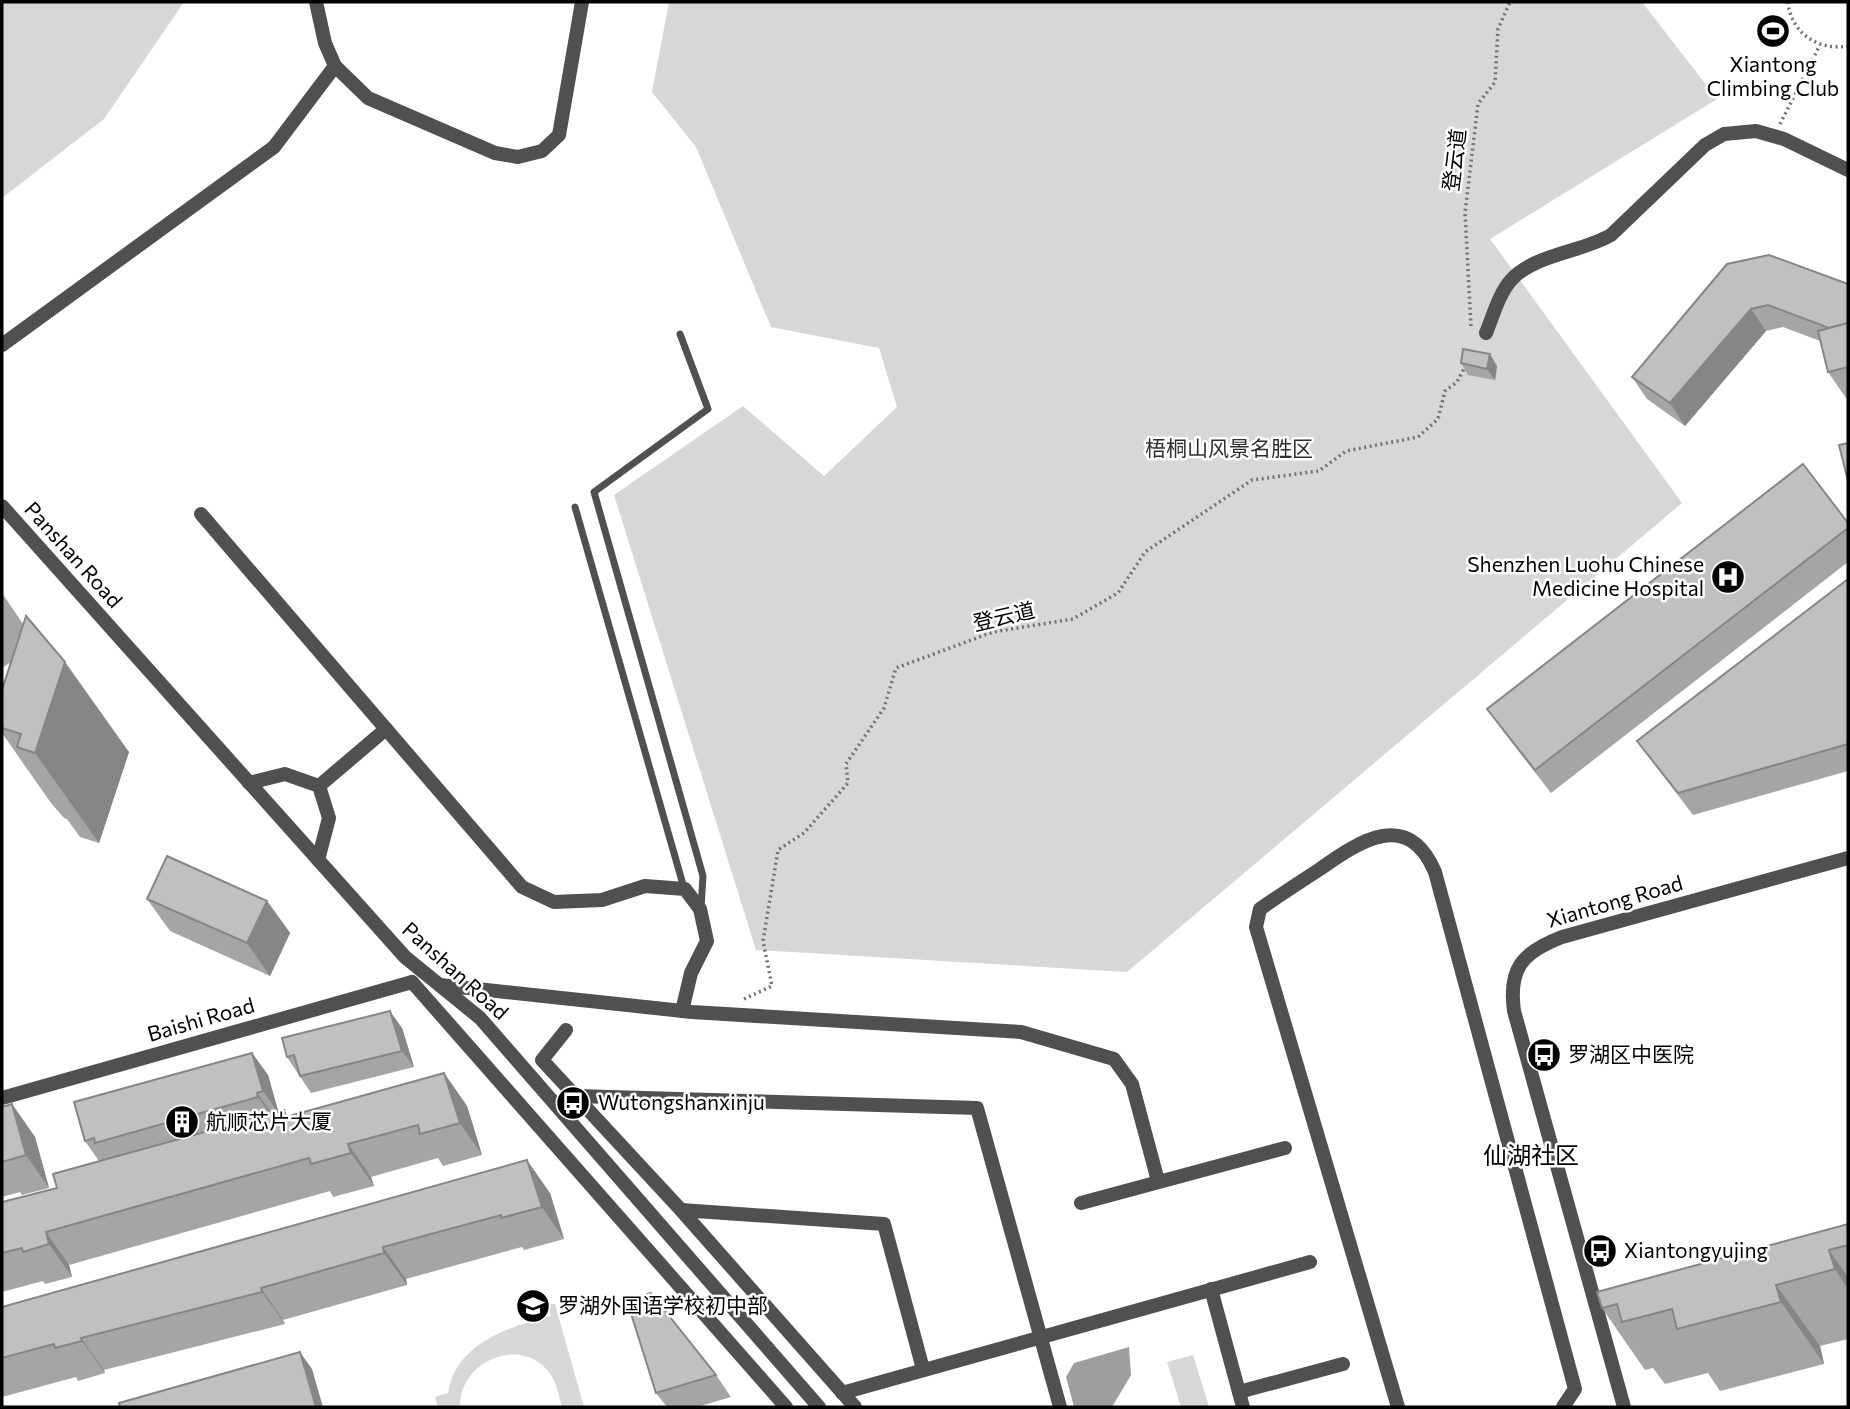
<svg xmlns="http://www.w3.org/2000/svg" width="1850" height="1409" font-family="Commissioner,'Noto Sans SC',sans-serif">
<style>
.green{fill:#d7d7d7}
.water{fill:#9e9e9e}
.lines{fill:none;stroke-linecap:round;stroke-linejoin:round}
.path{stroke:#727272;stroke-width:3.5;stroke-dasharray:2 3.5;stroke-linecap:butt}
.service{stroke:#505050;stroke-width:7}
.minor{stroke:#505050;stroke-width:14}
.tertiary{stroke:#505050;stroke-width:14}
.wall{fill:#a5a5a5}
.shaded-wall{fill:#868686}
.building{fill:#c0c0c0;stroke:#868686;stroke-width:2}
.labels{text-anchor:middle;stroke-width:5;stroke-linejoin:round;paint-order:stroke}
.poi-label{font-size:21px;fill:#000;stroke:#fff;text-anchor:start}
.street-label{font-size:21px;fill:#000;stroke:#fff}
.park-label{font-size:21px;fill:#2e2e2e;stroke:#fff}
.quarter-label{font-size:24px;fill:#000;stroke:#fff}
</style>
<rect width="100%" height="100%" fill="#fff"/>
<g class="green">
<path d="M2 2H184L104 119 2 198Z"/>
<path d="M669 2H1642L1717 99 1490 239 1682 503 1127 972 756 950 614 495 743 406 824 476 897 407 879 348 771 327 696 147 652 92Z"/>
<path d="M548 1304H555L584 1407H562C559 1397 557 1384 551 1375 523 1334 459 1360 460 1407H438L435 1397 448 1393C456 1343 508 1327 551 1316Z"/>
<path d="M1193 1355 1209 1407H1181L1167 1362Z"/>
</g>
<path class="water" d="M1129 1347 1131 1375 1112 1407H1074L1066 1377 1074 1363Z"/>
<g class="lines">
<g class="path">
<path d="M1788 2C1791 33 1818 51 1848 46"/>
<path d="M1780 124 1820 45"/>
<path d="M1471 326 1465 213 1478 104 1495 82 1498 29 1510 2"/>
<path d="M744 999 772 986 763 941 778 850 804 833 848 783 846 764 884 708 896 668 993 632 1073 619 1118 593 1145 552 1252 480 1319 471 1346 451 1418 437 1438 419 1445 391 1457 382 1466 365"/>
</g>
<g class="service">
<path d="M680 334 708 409 594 492 703 876 701 908"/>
<path d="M575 507 684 888"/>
</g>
<g class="minor">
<path d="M316 2 325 43 335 66 368 98 495 153 518 157 542 151 559 135 582 2"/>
<path d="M1486 333C1493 316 1499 293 1512 279 1536 254 1582 252 1611 235L1705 145 1724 134 1756 131 1784 139 1848 170"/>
<path d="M2 345 274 147 335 66"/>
<path d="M201 514 522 887 554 902 602 900 645 886 685 889 700 909 707 941 691 973 682 1011"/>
<path d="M249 783 285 774 319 786 329 818 318 860"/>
<path d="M319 786 386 729"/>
<path d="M440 985 692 1012 1021 1032 1114 1059 1132 1084 1158 1181"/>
<path d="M566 1030 542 1060 681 1210 855 1407"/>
<path d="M576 1096 977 1108 1060 1407"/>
<path d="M2 1098 412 982"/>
<path d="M1081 1203 1285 1148"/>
<path d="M681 1210 884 1224 923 1369"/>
<path d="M1211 1289 1243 1407"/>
<path d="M1239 1392 1343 1364"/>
<path d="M842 1393 1310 1262"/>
<path d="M1398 1407 1256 927 1260 909C1280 895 1300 882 1320 869 1361 840 1408 809 1435 872L1575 1389 1563 1407"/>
<path d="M1624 1407 1514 1011C1508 968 1523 952 1562 937L1848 858"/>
</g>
<g class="tertiary">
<path d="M2 506 405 957 480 1018 819 1407"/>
<path d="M412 982 786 1407"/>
</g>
</g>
<g class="wall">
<path d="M1727 264 1848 284V401L1828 372 1820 341 1783 327 1766 331 1685 426 1647 399 1632 377Z"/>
<path d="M1461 363 1497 366 1495 380 1468 375Z"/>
<path d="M1848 523V562L1551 793 1503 731 1487 709Z"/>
<path d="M1848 579V771L1693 815 1637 741Z"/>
<path d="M2 593 23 624 129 752 99 843 80 837 67 819 64 818 51 803 2 733V690L11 662 2 668Z"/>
<path d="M147 899 267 901 290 933 270 976 170 931Z"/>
<path d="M402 1028 414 1067 311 1093 287 1057Z"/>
<path d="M252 1053 268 1075 278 1111 289 1116 444 1073 467 1106 482 1155 443 1166 438 1158 371 1177 374 1186 333 1197 330 1191 69 1265 72 1277 45 1284 43 1281 2 1292V1202L57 1188 99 1161 85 1141Z"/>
<path d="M12 1104 35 1137 49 1188 22 1195 20 1192 2 1197V1107Z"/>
<path d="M550 1193 564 1239 524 1250 522 1247 406 1279 407 1285 283 1320 285 1324 104 1370 105 1373 78 1381 76 1377 2 1397V1307Z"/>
<path d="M1848 1224V1339L1820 1346 1824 1364 1720 1391 1708 1373 1665 1384 1653 1368 1645 1370 1602 1308Z"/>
<path d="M716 1375 731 1397 697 1407H667L656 1393Z"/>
</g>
<g class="shaded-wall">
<path d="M1751 309 1766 331 1685 426 1670 403Z"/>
<path d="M1490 354 1497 366 1495 380 1487 369Z"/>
<path d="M65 662 129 752 99 843 35 753Z"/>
<path d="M267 901 290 933 270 976 247 943Z"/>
<path d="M390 1011 402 1028 414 1067 402 1051Z"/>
<path d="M252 1053 268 1075 279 1114 263 1091Z"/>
<path d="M444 1073 467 1106 482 1155 460 1123Z"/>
<path d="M257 1093 273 1115 274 1119 258 1097Z"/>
<path d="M12 1104 35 1137 49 1188 26 1155Z"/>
<path d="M348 1144 371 1177 374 1186 351 1153Z"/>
<path d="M527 1160 550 1193 564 1239 542 1207Z"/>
<path d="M46 1232 69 1265 72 1277 49 1244Z"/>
<path d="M383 1247 406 1279 407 1285 384 1253Z"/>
<path d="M1829 1250 1848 1277V1289L1835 1269Z"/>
<path d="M1776 1285 1820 1346 1824 1364 1781 1302Z"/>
<path d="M261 1288 283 1320 285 1324 262 1292Z"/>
<path d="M81 1338 104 1370 105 1373 82 1341Z"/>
<path d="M300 1352 312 1369 323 1407H316Z"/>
</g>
<g class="building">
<path d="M1769 255 1848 284V323L1829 328 1768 305 1751 309 1670 403 1632 377 1727 264Z"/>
<path d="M1848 323V367L1828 372 1818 331Z"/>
<path d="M1463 349 1490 354 1487 369 1461 363Z"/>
<path d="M1848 443V481L1839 445Z"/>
<path d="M1803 464 1848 523V528L1535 770 1487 709Z"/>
<path d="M1848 579V744L1678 793 1637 741Z"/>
<path d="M26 616 65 662 35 753 17 747 21 734 2 728V690Z"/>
<path d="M167 856 267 901 247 943 147 899Z"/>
<path d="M390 1011 402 1051 300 1076 294 1055 287 1057 282 1038Z"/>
<path d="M252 1053 263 1091 257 1093 258 1097 95 1143 94 1138 85 1141 74 1102Z"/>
<path d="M444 1073 460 1123 420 1134 418 1125 348 1144 351 1153 311 1164 309 1158 46 1232 49 1244 23 1252 22 1248 2 1253V1202L57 1188 53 1174 284 1110 286 1117Z"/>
<path d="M12 1104 26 1155 2 1162V1107Z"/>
<path d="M527 1160 542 1207 501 1218V1215L383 1247 384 1253 261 1288 262 1292 81 1338 82 1341 55 1348 54 1344 2 1358V1307Z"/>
<path d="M1848 1224V1245L1829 1250 1835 1269 1776 1285 1781 1302 1677 1329 1672 1309 1622 1322 1617 1304 1602 1308 1597 1292Z"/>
<path d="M651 1293 716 1375 656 1393 627 1301Z"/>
<path d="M300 1352 316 1407H120L119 1403Z"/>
</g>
<defs>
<g id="stadium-disc" transform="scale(1.75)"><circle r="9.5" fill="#000" stroke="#fff"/><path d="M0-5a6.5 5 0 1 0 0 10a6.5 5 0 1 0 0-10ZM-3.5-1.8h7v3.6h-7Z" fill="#fff"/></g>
<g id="hospital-disc" transform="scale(1.75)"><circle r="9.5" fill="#000" stroke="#fff"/><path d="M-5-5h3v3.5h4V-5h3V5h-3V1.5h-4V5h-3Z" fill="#fff"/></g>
<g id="bus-disc" transform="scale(1.75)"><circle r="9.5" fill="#000" stroke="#fff"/><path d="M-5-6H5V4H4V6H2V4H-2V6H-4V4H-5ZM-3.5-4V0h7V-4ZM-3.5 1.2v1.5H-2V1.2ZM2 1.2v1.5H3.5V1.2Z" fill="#fff"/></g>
<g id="building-disc" transform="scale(1.75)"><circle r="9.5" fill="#000" stroke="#fff"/><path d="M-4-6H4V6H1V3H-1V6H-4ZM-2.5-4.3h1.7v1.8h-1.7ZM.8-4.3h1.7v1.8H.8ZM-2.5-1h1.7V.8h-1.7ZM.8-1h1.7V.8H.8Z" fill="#fff"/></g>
<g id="school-disc" transform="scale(1.75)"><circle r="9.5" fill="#000" stroke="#fff"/><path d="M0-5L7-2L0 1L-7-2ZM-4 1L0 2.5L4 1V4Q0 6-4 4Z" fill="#fff"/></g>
</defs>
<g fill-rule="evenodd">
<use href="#stadium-disc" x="1773" y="31"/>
<use href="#hospital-disc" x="1728" y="577"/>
<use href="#bus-disc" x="1544" y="1055"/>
<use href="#bus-disc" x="573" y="1103"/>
<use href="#building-disc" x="182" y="1122"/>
<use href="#bus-disc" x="1600" y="1251"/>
<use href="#school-disc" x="533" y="1306"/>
</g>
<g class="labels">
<g class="poi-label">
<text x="1773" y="72" text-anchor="middle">Xiantong<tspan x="1773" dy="24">Climbing Club</tspan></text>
<text x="1704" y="572" text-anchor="end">Shenzhen Luohu Chinese<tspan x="1704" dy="24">Medicine Hospital</tspan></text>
<text x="1568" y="1062">罗湖区中医院</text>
<text x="598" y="1110">Wutongshanxinju</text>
<text x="206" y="1129">航顺芯片大厦</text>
<text x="1624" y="1258">Xiantongyujing</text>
<text x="558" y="1313">罗湖外国语学校初中部</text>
</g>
<g class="street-label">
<text transform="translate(1455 160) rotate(-83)" y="7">登云道</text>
<text transform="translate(73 555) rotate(48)" y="7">Panshan Road</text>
<text transform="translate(1004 617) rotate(-13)" y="7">登云道</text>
<text transform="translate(1615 902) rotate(-16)" y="7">Xiantong Road</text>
<text transform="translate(455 971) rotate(42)" y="7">Panshan Road</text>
<text transform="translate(201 1020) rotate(-16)" y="7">Baishi Road</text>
</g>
<g class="park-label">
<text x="1229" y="456">梧桐山风景名胜区</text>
</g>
<g class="quarter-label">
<text x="1531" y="1164">仙湖社区</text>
</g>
</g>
<rect width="1850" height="1409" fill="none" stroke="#000000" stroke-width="7"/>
</svg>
